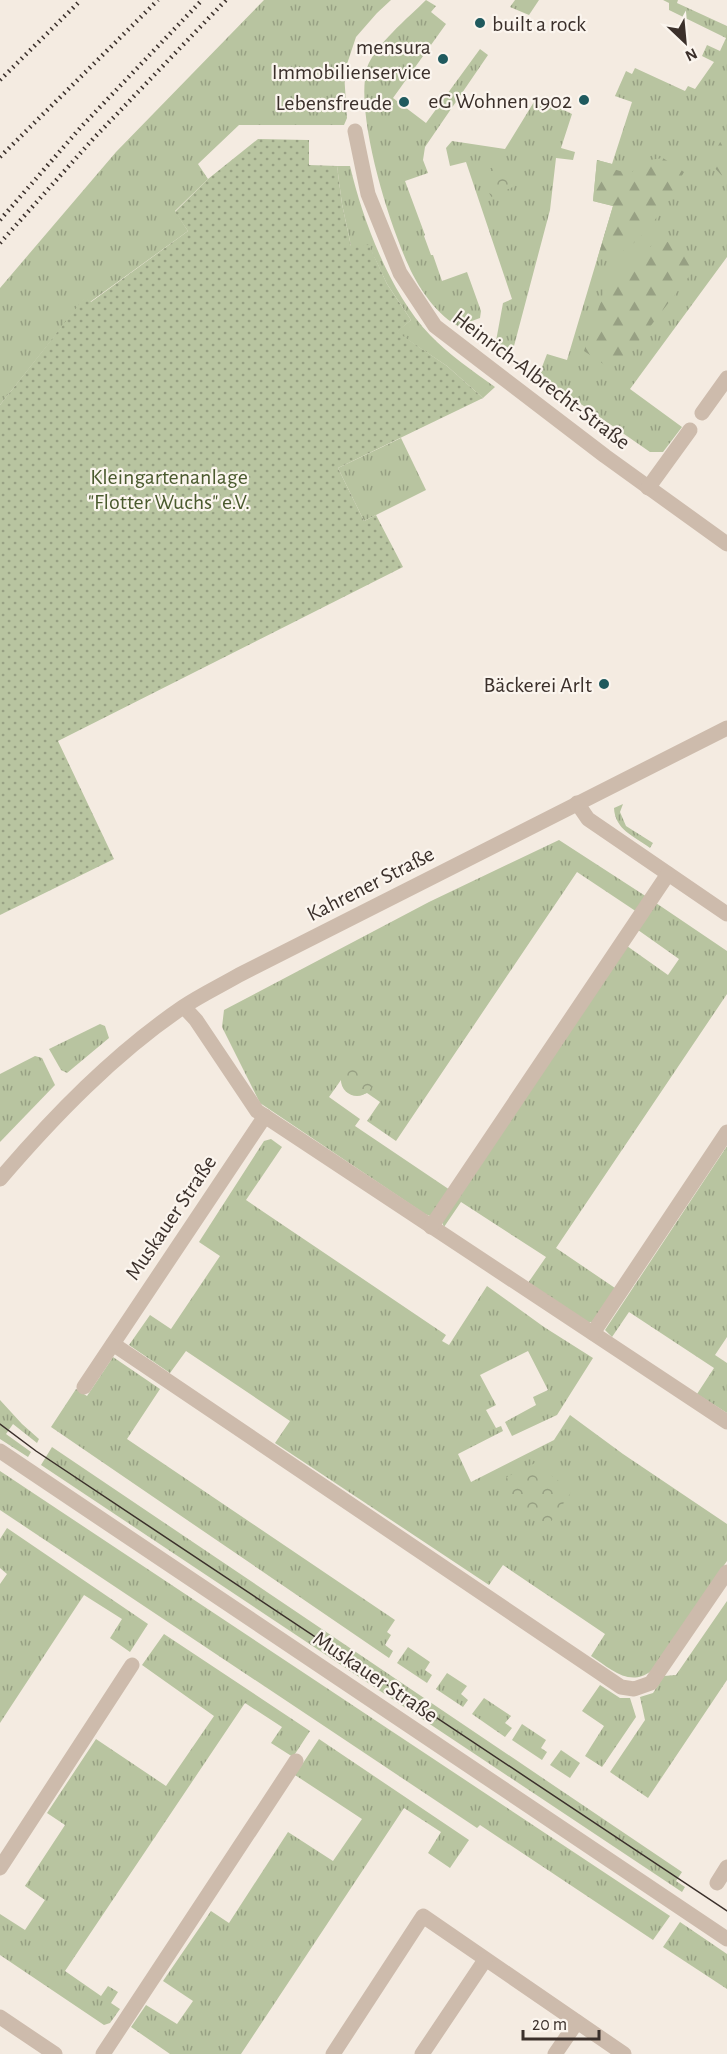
<svg xmlns="http://www.w3.org/2000/svg" width="727" height="2054" font-family="'Alegreya Sans',sans-serif">
<style>
.grass{fill:url(#grass-tufts)}
.forest{fill:url(#forest-firs)}
.park{fill:url(#park-crowns)}
.garden{fill:url(#garden-dots)}
.lines{fill:none;stroke-linecap:round;stroke-linejoin:round}
.minor{stroke:#cdbbac;stroke-width:15}
.tertiary{stroke:#cdbbac;stroke-width:15}
.tram{stroke:#3b302b;stroke-width:1.5}
.rail{stroke:#3b302b;stroke-width:4.5;stroke-dasharray:1.5 4.5;stroke-linecap:butt}
.poi-dot{fill:#1f5a5e;stroke:#fbf5ee;stroke-width:2}
.labels{text-anchor:middle;stroke-width:4.5;stroke-linejoin:round;paint-order:stroke}
.poi-label{font-size:22px;fill:#3b302b;stroke:#fbf5ee;text-anchor:end}
.street-label{font-size:22px;fill:#3b302b;stroke:#fbf5ee}
.park-label{font-size:22px;fill:#4a5a2e;stroke:#fbf5ee}
</style>
<defs>
<pattern id="grass-tufts" width="24" height="20" patternUnits="userSpaceOnUse" patternTransform="scale(1.5)"><rect width="24" height="20" fill="#b8c4a0"/><path d="M3 7l-1-3M5 7V3M7 7l1-3M15 17l-1-3M17 17v-4M19 17l1-3" fill="none" stroke="#97a083"/></pattern>
<pattern id="forest-firs" width="22" height="20" patternUnits="userSpaceOnUse" patternTransform="scale(1.5)"><rect width="22" height="20" fill="#b8c4a0"/><path d="M5 1l3.5 6h-7zM16 11l3.5 6h-7z" fill="#97a083"/></pattern>
<pattern id="park-crowns" width="20" height="18" patternUnits="userSpaceOnUse" patternTransform="scale(1.5)"><rect width="20" height="18" fill="#b8c4a0"/><path d="M2 6a3 3 0 1 1 6 0M12 15a3 3 0 1 1 6 0" fill="none" stroke="#97a083"/></pattern>
<pattern id="garden-dots" width="8" height="8" patternUnits="userSpaceOnUse" patternTransform="scale(1.5)"><rect width="8" height="8" fill="#b8c4a0"/><path d="M2 2h.1M6 6h.1" fill="none" stroke="#97a083" stroke-width="1.8" stroke-linecap="round"/></pattern>
</defs>
<rect width="100%" height="100%" fill="#f4ebe1"/>
<g class="grass">
<path d="M264 0H391L377 13 356 37 344 73 347 118 344 125H239L198 164 208 179 175 211 188 231 90 302 85 298 0 405V288L116 152Z"/>
<path d="M426 0 436 6 431 12 446 24 393 98 426 123 480 49 488 55 425 147 423 160 428 173 405 181 425 235 424 236 431 255H433L442 281 467 272 481 311 480 318 458 326C439 316 423 294 413 275 391 232 354 115 367 68 374 46 409 17 426 0Z"/>
<path d="M515 0H539L529 15 510 7Z"/>
<path d="M663 0H678L677 3 727 26V257L630 389 682 427 663 452H650L539 375 547 354 567 360 613 206 593 201 597 160 612 164 632 102 615 96 626 71 632 74 635 68 685 91 688 86 695 89 714 62 702 56 707 45 720 51 726 38 669 10V3Z"/>
<path d="M537 97 572 114 561 148 575 152 573 160 556 158 550 210 514 346 503 349 496 341 503 303 512 299 466 162 450 166 446 148 452 141 505 149Z"/>
<path d="M337 166H350C363 221 390 293 430 335 449 355 473 371 495 387L483 398 447 366 396 332 411 320 387 284 369 246H351L342 204Z"/>
<path d="M401 438 426 490 364 521 338 468Z"/>
<path d="M623 804 620 812 626 826 653 843 650 848C634 836 615 830 614 808Z"/>
<path d="M559 840 647 897 637 912 577 872 396 1141 367 1121 380 1102 367 1093C354 1098 344 1094 341 1080L329 1097 360 1119 355 1126 450 1190 430 1216 425 1214 260 1103 222 1027 224 1010 429 902Z"/>
<path d="M656 903 727 951V994L556 1248 615 1288 592 1322H587L528 1283 546 1257 461 1202 444 1227 441 1220 627 946 668 975 679 959 638 930Z"/>
<path d="M100 1024 105 1026 109 1038 67 1073 61 1070 49 1049Z"/>
<path d="M35 1056 42 1058 55 1085 0 1142V1074Z"/>
<path d="M271 1139 282 1147 246 1200 446 1335 442 1341 449 1345 487 1286 544 1327 593 1358 557 1415 512 1436 505 1422 536 1405 533 1397 548 1390 528 1351 480 1375 496 1405 486 1410 496 1428 501 1426 503 1431 458 1454 471 1482 554 1440 570 1415 623 1454 727 1524V1561L651 1671C629 1688 610 1668 591 1656L605 1634 503 1565 489 1585 275 1443 290 1421 186 1351 170 1373 129 1345 150 1315 171 1329 220 1256 199 1242 264 1141Z"/>
<path d="M727 1146V1337L715 1355 727 1363V1413L697 1394 714 1368 629 1312 612 1337 605 1330Z"/>
<path d="M113 1357 160 1389 127 1439 395 1620 387 1632 391 1635 385 1645 393 1651 389 1658 51 1427 76 1389 87 1396Z"/>
<path d="M0 1400 22 1424 39 1439 37 1443 13 1424 6 1434 31 1452 28 1457 0 1439Z"/>
<path d="M52 1447 682 1872 676 1881 685 1887 682 1892 41 1465Z"/>
<path d="M0 1471 670 1916 653 1940 480 1825 477 1828 0 1510Z"/>
<path d="M7 1528 148 1624 130 1652 110 1638 122 1619 84 1595 0 1723V1584L7 1574 0 1568V1539Z"/>
<path d="M727 1601V1680L648 1798 610 1772 645 1720 640 1697 653 1693 664 1676 676 1675Z"/>
<path d="M164 1634 310 1731 293 1757 271 1743 282 1727 245 1703 65 1971 101 1996 108 1986 118 1992 111 2003 120 2009 110 2023 104 2025 0 1955V1914L25 1930 45 1900 25 1886 65 1825 47 1813 96 1739 166 1786 214 1716 142 1665Z"/>
<path d="M408 1647 430 1662 425 1670 432 1675 427 1683 397 1663Z"/>
<path d="M447 1673 467 1686 461 1694 468 1700 463 1707 436 1689Z"/>
<path d="M600 1685 620 1698H630L636 1717 602 1767 585 1756 604 1726 582 1711Z"/>
<path d="M484 1698 511 1716 505 1723 512 1728 505 1737 472 1714Z"/>
<path d="M522 1724 546 1740 541 1748 547 1752 542 1760 512 1740Z"/>
<path d="M319 1739 469 1840 450 1868 428 1853 441 1832 404 1808 241 2054H170L131 2027 146 2005 177 2024 193 2001 163 1981 211 1911 229 1923 288 1832 333 1861 362 1819 295 1775Z"/>
<path d="M561 1750 580 1763 570 1778 550 1765Z"/>
<path d="M680 1922 727 1954V1989L663 1947Z"/>
</g>
<g class="forest">
<path d="M727 130V181L709 162Z"/>
<path d="M663 158 684 172C667 202 651 234 620 253 614 256 605 258 597 260L613 206 593 201 597 160 612 164 610 168 630 174 643 161Z"/>
<path d="M659 239 684 247 694 270 625 359 608 367 584 351 607 283 616 271 641 255Z"/>
</g>
<g class="park">
<path d="M507 161 517 185 491 197 480 173Z"/>
<circle cx="357" cy="1080" r="16"/>
<path d="M535 1463 572 1491 548 1526 499 1493 507 1477Z"/>
</g>
<path class="garden" d="M258 139 309 140V165L337 166 342 204 351 246 369 245 387 284 411 320 397 332 447 366 483 398 338 468 364 521 376 515 403 567 58 741 114 859 0 915V405L85 297 91 302 188 231 175 212 208 179Z"/>
<g class="lines">
<g class="minor">
<path d="M355 131 368 194 400 273 435 326 605 456 727 544"/>
<path d="M702 413 727 378"/>
<path d="M648 488 690 430"/>
<path d="M577 803 588 819 727 914"/>
<path d="M184 1007 196 1020 257 1111 727 1422"/>
<path d="M0 1179C54 1116 114 1054 183 1007 201 995 220 986 239 975L727 728"/>
<path d="M431 1227 668 874"/>
<path d="M593 1333 727 1132"/>
<path d="M113 1344 621 1687 634 1689 651 1683 727 1572"/>
<path d="M84 1387 265 1116"/>
<path d="M0 1868 132 1665"/>
<path d="M717 1883 727 1867"/>
<path d="M0 2017 55 2054"/>
<path d="M103 2054 296 1761"/>
<path d="M333 2054 423 1916 624 2054"/>
<path d="M422 2054 485 1960"/>
<path d="M555 2054 577 2022"/>
</g>
<path class="tertiary" d="M0 1451 727 1939"/>
<path class="tram" d="M0 1424 36 1451 727 1911"/>
<g class="rail">
<path d="M0 80 81 0"/>
<path d="M0 157 158 0"/>
<path d="M0 220 81 127 202 0"/>
<path d="M0 243 93 139 226 0"/>
</g>
</g>
<g class="poi-dot">
<circle cx="480" cy="23" r="6"/>
<circle cx="443" cy="59" r="6"/>
<circle cx="584" cy="100" r="6"/>
<circle cx="404" cy="102" r="6"/>
<circle cx="604" cy="684" r="6"/>
</g>
<g class="labels">
<g class="poi-label">
<text x="492" y="31" text-anchor="start">built a rock</text>
<text x="431" y="54">mensura<tspan x="431" dy="25">Immobilienservice</tspan></text>
<text x="572" y="108">eG Wohnen 1902</text>
<text x="392" y="110">Lebensfreude</text>
<text x="592" y="692">Bäckerei Arlt</text>
</g>
<g class="street-label">
<text transform="translate(542 379) rotate(37)" y="8">Heinrich-Albrecht-Straße</text>
<text transform="translate(370 883) rotate(-27)" y="8">Kahrener Straße</text>
<text transform="translate(170 1217) rotate(-56)" y="8">Muskauer Straße</text>
<text transform="translate(376 1676) rotate(34)" y="8">Muskauer Straße</text>
</g>
<g class="park-label">
<text x="169" y="484">Kleingartenanlage<tspan x="169" dy="25">"Flotter Wuchs" e.V.</tspan></text>
</g>
</g>
<g transform="translate(685 42) rotate(154)" stroke="#fbf5ee" stroke-width="4.5" paint-order="stroke">
<path d="M0-4.5L10 22L0 15L-10 22Z" fill="#3b302b"/>
<text y="-9" font-size="16" font-weight="bold" text-anchor="middle" fill="#3b302b">N</text>
</g>
<path d="M523 2030v9h76v-9" fill="none" stroke="#3b302b" stroke-width="3"/>
<text x="532" y="2030" font-size="18" fill="#3b302b" stroke="#fbf5ee" stroke-width="4.5" paint-order="stroke">20 m</text>
</svg>
